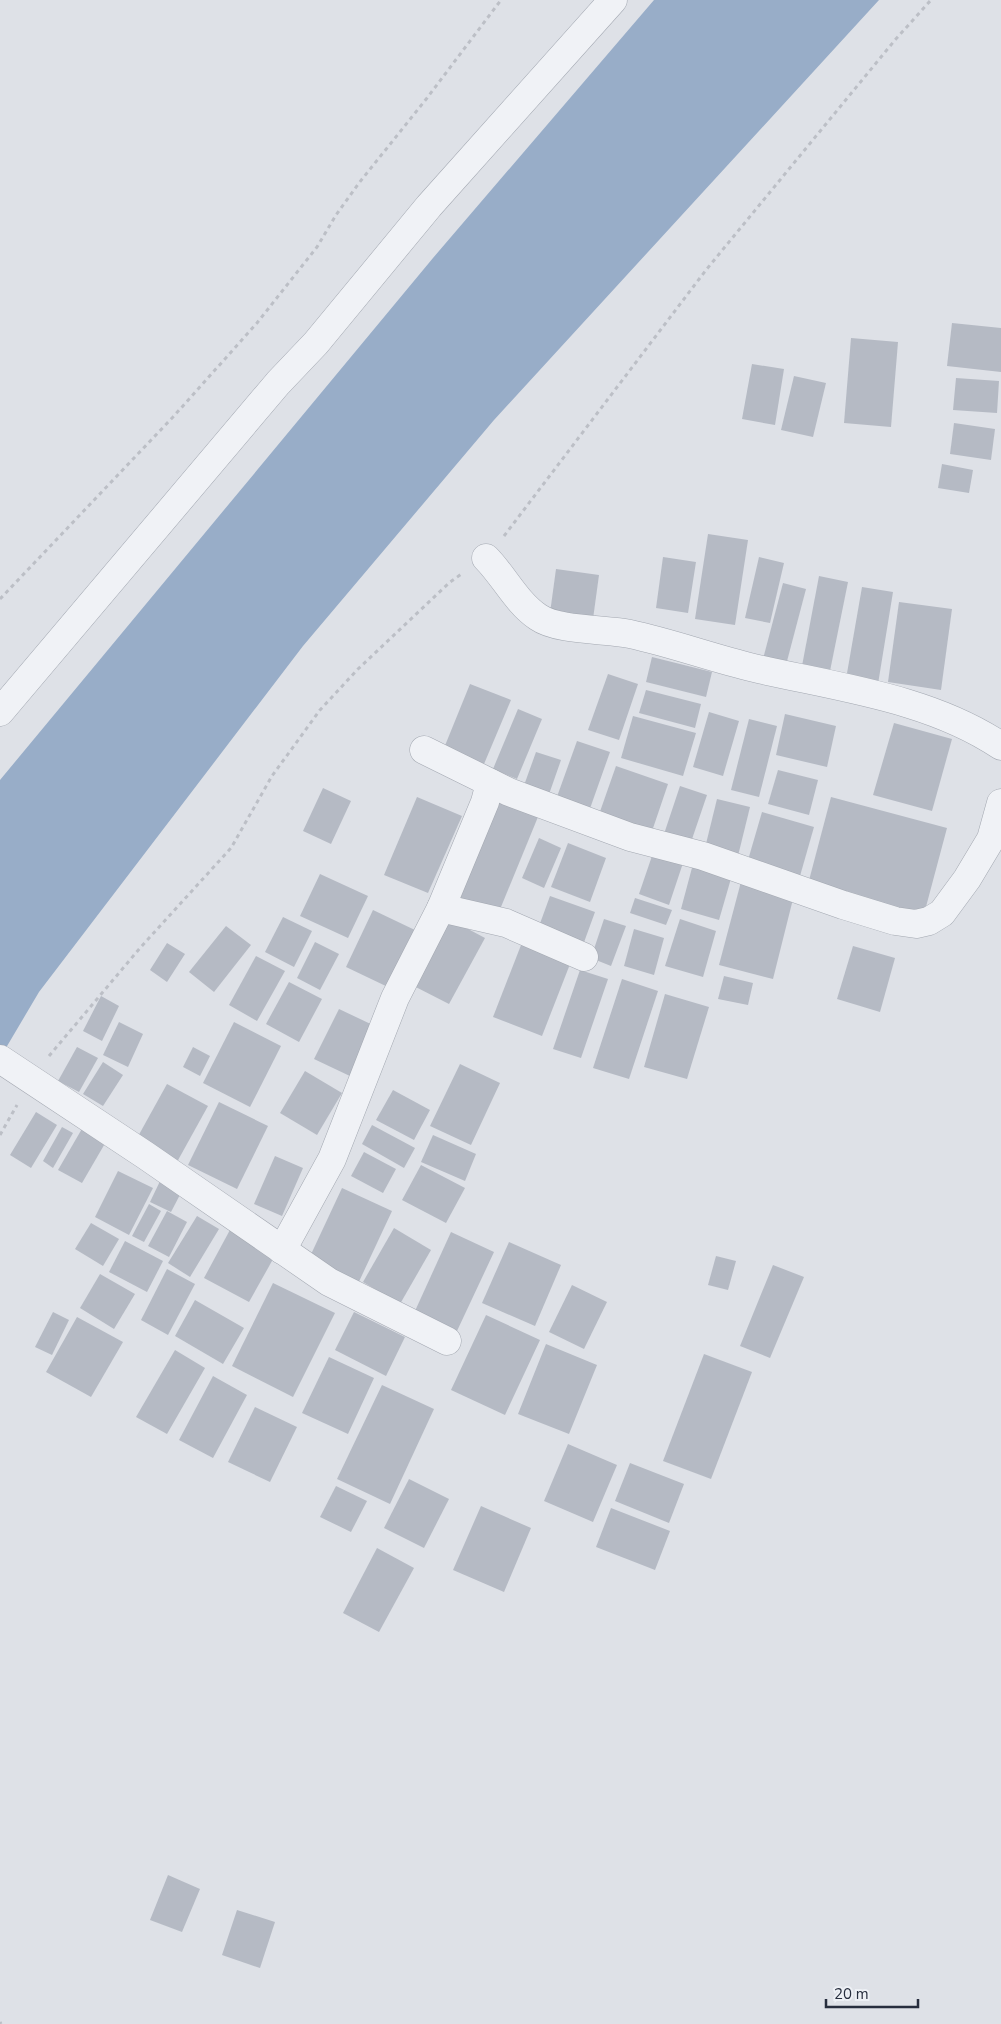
<svg xmlns="http://www.w3.org/2000/svg" width="1001" height="2024" font-family="'Nunito Sans',sans-serif">
<style>
.water{fill:#98adc8}
.building{fill:#b5bac4}
.lines{fill:none;stroke-linecap:round;stroke-linejoin:round}
.minor-casing{stroke:#a3a8b1;stroke-width:29}
.path{stroke:#bcbfc6;stroke-width:3;stroke-dasharray:4 4;stroke-linecap:butt}
.minor{stroke:#f0f2f6;stroke-width:28}
</style>
<rect width="100%" height="100%" fill="#dee1e7"/>
<path class="water" d="M654 0H879L494 420 303 646 39 992 0 1058V780L433 258Z"/>
<g class="building">
<path d="M952 323 1001 328V372L947 366Z"/>
<path d="M851 338 898 342 891 427 844 423Z"/>
<path d="M752 364 784 369 775 425 742 419Z"/>
<path d="M794 376 826 383 813 437 781 430Z"/>
<path d="M956 378 999 381 997 413 953 410Z"/>
<path d="M954 423 995 429 991 460 950 454Z"/>
<path d="M942 464 973 470 969 493 938 488Z"/>
<path d="M708 534 748 540 735 625 695 619Z"/>
<path d="M663 557 696 562 688 613 656 608Z"/>
<path d="M759 557 784 563 770 623 745 618Z"/>
<path d="M556 569 599 575 593 619 550 613Z"/>
<path d="M819 576 848 582 830 671 802 666Z"/>
<path d="M783 583 806 589 786 665 763 659Z"/>
<path d="M862 587 893 592 878 684 846 679Z"/>
<path d="M899 602 952 609 941 690 888 682Z"/>
<path d="M652 657 712 672 706 697 646 682Z"/>
<path d="M608 674 638 684 619 740 588 730Z"/>
<path d="M470 684 511 700 484 764 444 748Z"/>
<path d="M646 690 701 704 695 728 639 713Z"/>
<path d="M518 709 542 719 517 779 493 769Z"/>
<path d="M709 712 739 721 723 776 693 767Z"/>
<path d="M785 714 836 726 827 767 776 755Z"/>
<path d="M633 716 696 733 683 776 621 758Z"/>
<path d="M749 719 777 726 759 797 731 790Z"/>
<path d="M894 723 952 739 932 811 873 795Z"/>
<path d="M577 741 610 752 587 817 554 805Z"/>
<path d="M536 752 561 760 547 800 522 791Z"/>
<path d="M616 766 668 784 649 840 596 823Z"/>
<path d="M778 770 818 780 809 815 768 804Z"/>
<path d="M680 786 707 795 690 845 663 837Z"/>
<path d="M323 788 351 801 331 844 303 831Z"/>
<path d="M499 796 540 812 494 924 453 908Z"/>
<path d="M417 797 462 816 428 893 384 875Z"/>
<path d="M831 797 947 828 923 918 807 888Z"/>
<path d="M717 799 750 807 737 860 704 852Z"/>
<path d="M762 812 814 827 798 883 746 867Z"/>
<path d="M539 838 561 848 544 888 522 878Z"/>
<path d="M568 843 606 858 590 902 551 887Z"/>
<path d="M653 853 683 863 669 905 639 894Z"/>
<path d="M693 864 732 875 719 920 681 909Z"/>
<path d="M320 874 368 896 348 938 300 916Z"/>
<path d="M742 878 795 891 773 979 719 965Z"/>
<path d="M550 896 595 912 583 945 538 929Z"/>
<path d="M635 898 672 910 666 925 630 913Z"/>
<path d="M373 910 417 931 390 988 346 967Z"/>
<path d="M440 914 485 938 449 1004 404 981Z"/>
<path d="M283 917 312 931 294 967 265 952Z"/>
<path d="M604 919 626 926 611 966 591 958Z"/>
<path d="M680 919 716 931 703 977 665 966Z"/>
<path d="M226 926 251 945 214 992 189 972Z"/>
<path d="M634 929 664 938 654 975 624 966Z"/>
<path d="M523 940 572 959 542 1036 493 1017Z"/>
<path d="M315 942 339 954 320 990 297 978Z"/>
<path d="M167 943 185 954 167 982 150 970Z"/>
<path d="M853 946 895 958 880 1012 837 999Z"/>
<path d="M256 956 285 971 257 1021 229 1005Z"/>
<path d="M580 970 608 979 581 1058 553 1049Z"/>
<path d="M724 976 753 983 748 1005 718 999Z"/>
<path d="M622 979 658 991 629 1079 593 1068Z"/>
<path d="M289 982 322 999 299 1042 266 1024Z"/>
<path d="M665 994 709 1007 687 1079 644 1067Z"/>
<path d="M101 996 119 1006 102 1041 83 1031Z"/>
<path d="M339 1009 377 1027 352 1077 314 1059Z"/>
<path d="M119 1022 143 1034 128 1067 103 1055Z"/>
<path d="M234 1022 281 1046 250 1107 203 1083Z"/>
<path d="M77 1047 98 1058 79 1092 58 1081Z"/>
<path d="M193 1047 210 1056 200 1076 183 1067Z"/>
<path d="M103 1062 123 1075 103 1106 83 1094Z"/>
<path d="M460 1064 500 1083 471 1145 430 1126Z"/>
<path d="M305 1071 342 1093 317 1135 280 1113Z"/>
<path d="M167 1084 208 1106 177 1162 136 1140Z"/>
<path d="M393 1090 430 1110 414 1140 376 1120Z"/>
<path d="M219 1102 268 1126 237 1189 188 1165Z"/>
<path d="M36 1112 57 1125 31 1168 10 1155Z"/>
<path d="M372 1125 415 1148 404 1168 362 1144Z"/>
<path d="M62 1127 73 1133 53 1168 43 1161Z"/>
<path d="M83 1127 107 1140 82 1183 58 1170Z"/>
<path d="M433 1135 476 1154 465 1181 421 1162Z"/>
<path d="M364 1152 396 1169 383 1193 351 1176Z"/>
<path d="M275 1156 303 1168 282 1216 254 1204Z"/>
<path d="M421 1165 465 1188 446 1223 402 1200Z"/>
<path d="M118 1171 153 1188 129 1235 95 1217Z"/>
<path d="M162 1177 184 1187 171 1212 150 1202Z"/>
<path d="M342 1188 392 1211 356 1288 306 1265Z"/>
<path d="M149 1204 161 1211 144 1242 132 1236Z"/>
<path d="M167 1211 187 1222 169 1257 148 1246Z"/>
<path d="M197 1216 219 1229 190 1277 168 1263Z"/>
<path d="M91 1223 119 1239 103 1266 75 1249Z"/>
<path d="M231 1228 277 1252 249 1302 204 1278Z"/>
<path d="M394 1228 431 1250 400 1304 363 1282Z"/>
<path d="M451 1232 494 1252 457 1331 415 1311Z"/>
<path d="M125 1241 163 1261 147 1292 109 1272Z"/>
<path d="M509 1242 561 1265 535 1326 482 1303Z"/>
<path d="M716 1256 736 1261 728 1290 708 1285Z"/>
<path d="M773 1265 804 1277 770 1358 740 1346Z"/>
<path d="M167 1269 195 1284 168 1335 141 1320Z"/>
<path d="M100 1274 135 1294 114 1329 80 1308Z"/>
<path d="M273 1283 335 1313 293 1397 232 1366Z"/>
<path d="M572 1285 607 1302 584 1349 549 1332Z"/>
<path d="M195 1300 244 1328 223 1364 175 1336Z"/>
<path d="M53 1312 69 1320 52 1355 35 1347Z"/>
<path d="M354 1312 405 1337 386 1376 335 1350Z"/>
<path d="M486 1315 540 1340 505 1415 451 1390Z"/>
<path d="M77 1317 123 1342 91 1397 46 1372Z"/>
<path d="M546 1344 597 1365 569 1434 518 1414Z"/>
<path d="M175 1350 205 1368 167 1434 136 1417Z"/>
<path d="M704 1354 752 1372 711 1479 663 1461Z"/>
<path d="M329 1357 374 1378 348 1434 302 1413Z"/>
<path d="M213 1376 247 1395 213 1458 179 1440Z"/>
<path d="M382 1385 434 1409 390 1504 337 1479Z"/>
<path d="M255 1407 297 1427 270 1482 228 1462Z"/>
<path d="M568 1444 617 1465 593 1522 544 1501Z"/>
<path d="M630 1463 684 1484 669 1523 615 1501Z"/>
<path d="M409 1479 449 1499 424 1548 384 1528Z"/>
<path d="M336 1486 367 1501 351 1532 320 1517Z"/>
<path d="M481 1506 531 1528 504 1592 453 1570Z"/>
<path d="M611 1508 670 1531 655 1570 596 1547Z"/>
<path d="M377 1548 414 1568 379 1632 343 1613Z"/>
<path d="M168 1875 200 1889 182 1932 150 1920Z"/>
<path d="M237 1910 275 1922 260 1968 222 1955Z"/>
</g>
<g class="lines">
<g class="minor-casing">
<g id="minor">
<path d="M486 558C504 576 516 602 538 617 558 631 605 629 630 634 672 643 712 658 754 668 836 687 930 698 1001 746"/>
<path d="M0 712 278 383 316 343 429 206 613 0"/>
<path d="M424 750 509 792 630 837 703 856 843 905 895 921 916 924 929 921 942 913 967 879 991 839 1001 803"/>
<path d="M441 908 506 923 584 957"/>
<path d="M0 1059 145 1155 329 1282 447 1341"/>
<path d="M282 1250 332 1159 395 998 441 908 485 802 490 783"/>
</g>
</g>
<g class="path">
<path d="M504 536 706 270 895 40 931 0"/>
<path d="M0 599 173 417 257 323 317 247 336 215 359 183 427 98 501 0"/>
<path d="M49 1056 140 948 231 848 272 776 320 710 358 669 450 582 463 573"/>
<path d="M0 1135 17 1105"/>
<path d="M0 2022 1 2024"/>
</g>
<use href="#minor" class="minor"/>
</g>
<path d="M826 1999v8h92v-8" fill="none" stroke="#272e3e" stroke-width="2.5"/>
<text x="834" y="1999" font-size="15" fill="#272e3e" stroke="#edf0f5" stroke-width="4" paint-order="stroke">20 m</text>
</svg>
